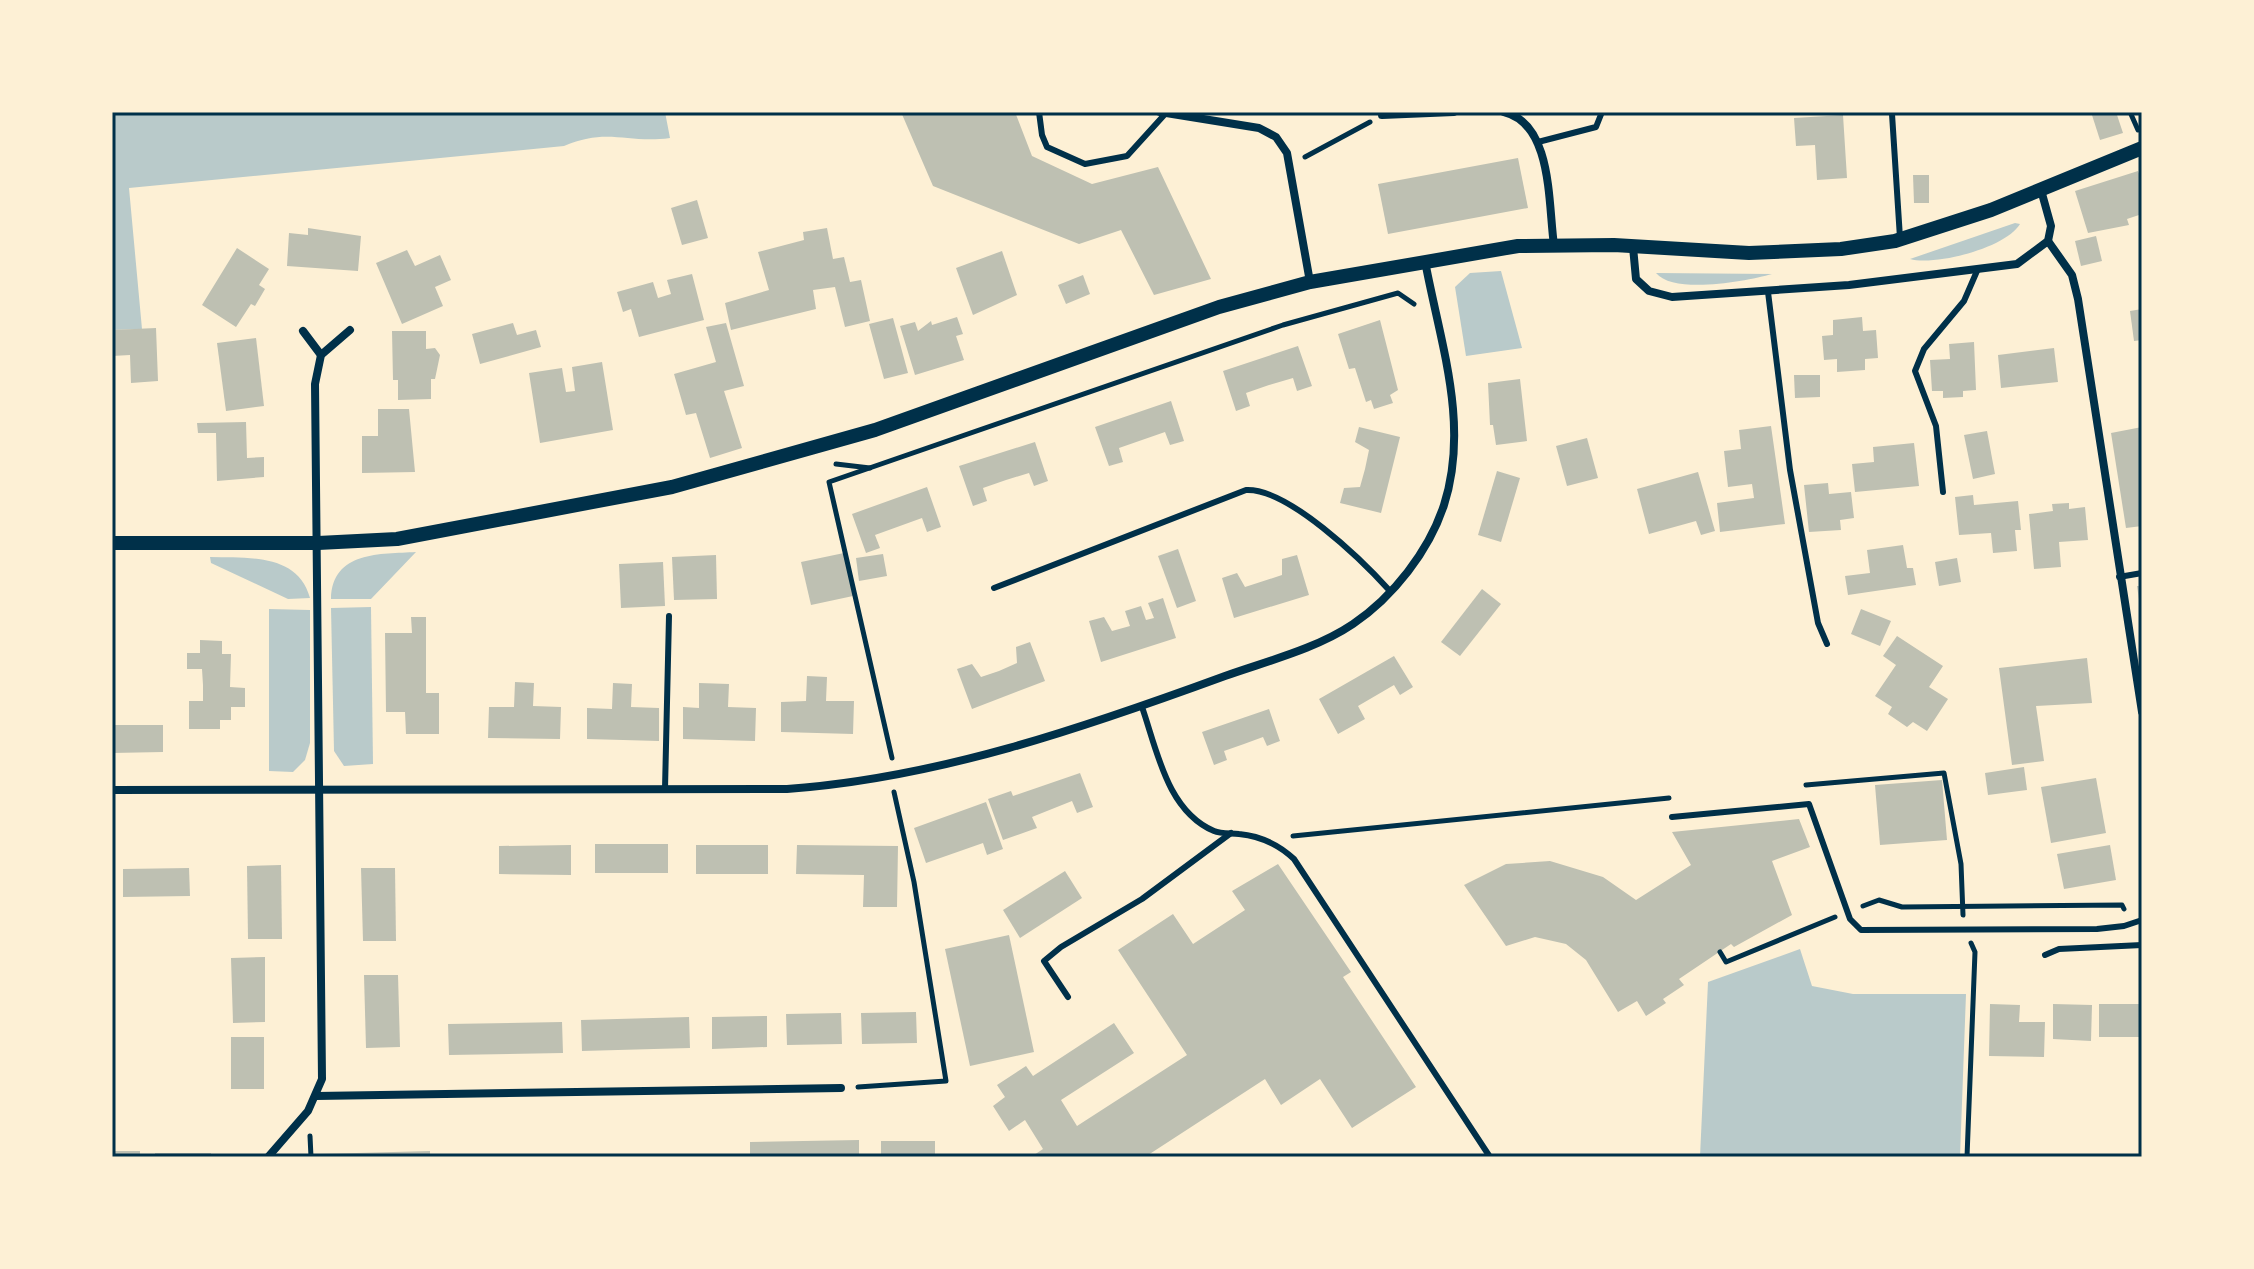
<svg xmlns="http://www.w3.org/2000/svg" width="2254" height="1269" font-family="Poppins,sans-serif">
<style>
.green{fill:#b9caca}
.building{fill:#bec0b2}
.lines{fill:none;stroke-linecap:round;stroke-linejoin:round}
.path{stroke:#003049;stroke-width:5}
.service{stroke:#003049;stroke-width:6}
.minor{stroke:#003049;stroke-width:8}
.tertiary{stroke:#003049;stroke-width:14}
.neatline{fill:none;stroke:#003049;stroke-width:3}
</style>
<rect width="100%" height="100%" fill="#fdf0d5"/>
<g class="green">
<path d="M112 112H665L670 138C627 144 608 127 564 146L129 188 142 329 112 330Z"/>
<path d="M2015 223 2020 224C2006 248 1935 266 1910 259Z"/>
<path d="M1501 271 1522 348 1466 356 1455 287 1470 273Z"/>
<path d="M1656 273 1772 274C1747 281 1674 295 1656 273Z"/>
<path d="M416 552 371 599H331C332 551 381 554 416 552Z"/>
<path d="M210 557C248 558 298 553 310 598L288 599 211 563Z"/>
<path d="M371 607 373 764 344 766 334 751 331 608Z"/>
<path d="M269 609 310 610V743L305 760 293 772 269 771Z"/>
<path d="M1800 949 1812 986 1853 994H1966L1960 1157H1700L1708 982Z"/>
</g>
<g class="building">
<path d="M901 112H1015L1032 156 1092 184 1158 167 1211 279 1154 295 1121 230 1079 244 933 186Z"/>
<path d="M2091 112H2116L2123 133 2100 140Z"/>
<path d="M1843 115 1847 178 1817 180 1815 145 1796 146 1794 118Z"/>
<path d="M1518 158 1528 208 1388 234 1378 184Z"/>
<path d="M2138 171 2142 182V214L2127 219 2129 225 2088 233 2075 191Z"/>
<path d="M1913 175H1929V203H1914Z"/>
<path d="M697 200 708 238 682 245 671 208Z"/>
<path d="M308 228 361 236 358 271 287 266 289 233 308 235Z"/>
<path d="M827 228 833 259 844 257 850 282 861 280 870 321 845 327 835 287 813 290 816 309 731 330 725 303 769 290 758 252 804 240 803 232Z"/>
<path d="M2096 236 2102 261 2081 266 2075 241Z"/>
<path d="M237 248 269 269 259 285 265 289 255 306 251 304 236 327 202 305Z"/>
<path d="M407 250 415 266 440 255 451 280 435 287 443 306 402 324 376 263Z"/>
<path d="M1002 251 1017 295 973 315 956 268Z"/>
<path d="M692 274 704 320 639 337 631 309 623 312 617 292 653 282 658 298 671 294 667 280Z"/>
<path d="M1083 275 1090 294 1066 304 1058 285Z"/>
<path d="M2142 309V340L2134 341 2130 311Z"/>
<path d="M957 317 963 334 956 336 964 360 915 375 900 326 915 322 918 331 931 321 932 325Z"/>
<path d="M1862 317 1863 331 1876 330 1878 358 1865 359V370L1837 372V359L1824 360 1822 336 1833 335V320Z"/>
<path d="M893 318 908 373 884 379 869 324Z"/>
<path d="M1380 320 1398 390 1390 395 1393 403 1374 409 1371 400 1366 402 1355 368 1349 369 1338 334Z"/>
<path d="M513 323 517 335 536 330 541 347 480 364 472 334Z"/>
<path d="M726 323 744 386 724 391 742 448 710 458 696 413 686 415 674 374 716 362 706 327Z"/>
<path d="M156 328 158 381 131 383 130 355 112 356V330Z"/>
<path d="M392 331H426V349L435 348 440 355 435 379H431V399L398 400V380H393Z"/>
<path d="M256 338 264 406 226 411 217 343Z"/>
<path d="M1974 342 1976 390 1963 391V397L1943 398V391H1932L1930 360 1950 359 1949 344Z"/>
<path d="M1298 346 1312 386 1297 391 1293 378 1269 385 1246 393 1250 406 1236 411 1223 371Z"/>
<path d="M2054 348 2058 382 2001 388 1998 355Z"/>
<path d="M602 362 613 430 540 443 529 373 562 368 566 392 575 391 572 367Z"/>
<path d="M1794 375H1820V397L1795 398Z"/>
<path d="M1520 379 1527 441 1496 445 1493 425H1490L1488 383Z"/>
<path d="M1171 401 1184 441 1170 445 1165 432 1119 448 1123 462 1109 466 1095 427Z"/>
<path d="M378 409H409L415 472 362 473V436H378Z"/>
<path d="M246 422 247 458 264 457V477L217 481 216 433H198L197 423Z"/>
<path d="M1771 426 1785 524 1720 532 1717 503 1754 498 1752 484 1728 487 1724 451 1741 449 1739 430Z"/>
<path d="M1359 427 1400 437 1381 513 1340 503 1344 488 1360 487 1365 469 1369 450 1355 442Z"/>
<path d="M2142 427V526L2126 528 2111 433Z"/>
<path d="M1987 431 1995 474 1973 479 1964 435Z"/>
<path d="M1587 438 1598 478 1567 486 1556 446Z"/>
<path d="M1035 442 1048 481 1034 486 1029 473 1006 480 983 488 987 501 973 506 959 466Z"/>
<path d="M1914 443 1919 486 1855 492 1852 464 1874 462 1873 447Z"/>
<path d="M1497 471 1520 478 1501 542 1478 535Z"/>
<path d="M1698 472 1715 531 1701 535 1696 521 1649 534 1637 489Z"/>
<path d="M1828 483 1829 494 1851 492 1854 518 1840 520 1841 530 1809 532 1804 485Z"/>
<path d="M927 487 941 527 927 532 922 518 875 535 880 548 866 553 852 514Z"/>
<path d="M1973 495 1974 505 2018 501 2021 530H2015L2017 551 1993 553 1991 533 1959 535 1955 497Z"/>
<path d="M2069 503V509L2085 507 2088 540 2059 542 2061 567 2034 569 2029 514 2053 511 2052 504Z"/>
<path d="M1903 545 1907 568H1913L1916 585 1848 595 1845 576 1870 573 1867 550Z"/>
<path d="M1178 549 1196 601 1177 608 1158 556Z"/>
<path d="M844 553 853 596 811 605 801 562Z"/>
<path d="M883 554 887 576 859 581 856 558Z"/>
<path d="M716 555 717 599 674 600 672 557Z"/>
<path d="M1297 555 1309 595 1234 618 1222 578 1237 573 1245 587 1282 575V559Z"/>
<path d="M1957 558 1961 582 1939 586 1935 562Z"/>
<path d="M663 562 665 606 621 608 619 564Z"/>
<path d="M2137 586H2142V606H2140Z"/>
<path d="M1482 589 1501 604 1460 656 1441 642Z"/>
<path d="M1163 598 1176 638 1101 662 1089 621 1104 617 1112 631 1130 626 1125 611 1141 606 1146 620 1154 618 1148 603Z"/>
<path d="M1861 609 1891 621 1880 646 1851 634Z"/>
<path d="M411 617H426V693H439V734H406L405 712H386L385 633H412Z"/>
<path d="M1897 636 1943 666 1929 687 1948 699 1927 731 1913 722 1907 727 1888 714 1892 707 1875 696 1896 665 1883 656Z"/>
<path d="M200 640 222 641V654H231L230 687 245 688V707H231V720H220V729H189V701H203V685L202 669H187V653H200Z"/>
<path d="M1030 642 1045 681 972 709 957 669 972 664 981 677 999 671 1017 663 1016 647Z"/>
<path d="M1394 656 1413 687 1400 695 1394 685 1358 706 1365 719 1338 734 1319 699Z"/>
<path d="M2087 658 2092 703 2036 706 2044 761 2012 765 1999 668Z"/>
<path d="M807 676 827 677 826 701H854L853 734 781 732V702L806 701Z"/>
<path d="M515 682 534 683 533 706 561 707 560 739 488 738 489 707H514Z"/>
<path d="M613 683 632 684 631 707 659 708V741L587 739V708L612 709Z"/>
<path d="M699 683 729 684 728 707 756 708 755 741 683 739V707L699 708Z"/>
<path d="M1269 709 1280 741 1267 746 1263 737 1244 744 1224 751 1227 760 1214 765 1202 732Z"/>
<path d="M112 725H163V752L112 753Z"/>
<path d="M2024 767 2027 790 1988 795 1985 773Z"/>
<path d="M1080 773 1093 807 1077 813 1072 801 1032 817 1037 828 1003 840 988 799 1011 791 1013 796Z"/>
<path d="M2096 778 2106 833 2051 843 2041 787Z"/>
<path d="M1942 780 1947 840 1880 845 1875 785Z"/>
<path d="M986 802 1003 849 987 855 983 843 926 863 914 828Z"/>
<path d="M1799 819 1810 847 1772 861 1792 915 1734 947 1731 944 1679 979 1684 985 1663 999 1666 1003 1646 1016 1637 1001 1618 1012 1586 960 1566 944 1535 937 1506 946 1464 885 1506 864 1550 861 1603 877 1636 900 1691 865 1672 832Z"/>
<rect x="595" y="844" width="73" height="29"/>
<path d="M571 845V875L499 874V846Z"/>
<rect x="696" y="845" width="72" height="29"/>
<path d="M797 845 898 846 897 907H863L864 875 796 874Z"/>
<path d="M2110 845 2116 880 2064 889 2057 854Z"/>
<path d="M1278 864 1351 972 1343 977 1416 1087 1352 1128 1320 1079 1281 1105 1265 1079 1145 1157H1031L1043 1149 1025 1120 1009 1131 993 1106 1005 1097 997 1085 1026 1066 1033 1076 1114 1023 1134 1053 1061 1100 1077 1126 1187 1055 1118 950 1173 914 1193 944 1245 910 1232 891Z"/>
<path d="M281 865 282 939H248L247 866Z"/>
<path d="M189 868 190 896 123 897V869Z"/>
<path d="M361 868H395L396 941H363Z"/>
<path d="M1065 871 1082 898 1020 938 1003 910Z"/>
<path d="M1009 935 1034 1052 970 1066 945 949Z"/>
<path d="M265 957V1022L233 1023 231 958Z"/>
<path d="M364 975H398L400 1047 366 1048Z"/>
<path d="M1990 1004 2020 1005 2019 1022H2045L2044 1057 1989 1056Z"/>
<path d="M2053 1004 2092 1005 2091 1041 2053 1039Z"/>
<rect x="2099" y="1004" width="43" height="33"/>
<path d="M916 1012 917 1043 862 1044 861 1013Z"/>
<path d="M841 1013 842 1044 787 1045 786 1014Z"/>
<path d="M767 1016V1047L712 1049V1017Z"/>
<path d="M689 1017 690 1048 582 1051 581 1020Z"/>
<path d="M562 1022 563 1053 449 1055 448 1024Z"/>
<rect x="231" y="1037" width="33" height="52"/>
<path d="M859 1140V1157H750V1142Z"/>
<rect x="881" y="1141" width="54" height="16"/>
<rect x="112" y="1151" width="28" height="6"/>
<path d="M430 1151V1157H320V1154Z"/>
<rect x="155" y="1153" width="56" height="4"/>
</g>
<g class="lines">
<g class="path">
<path d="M2130 112 2138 130"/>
<path d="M1305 157 1370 122"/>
<path d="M836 464 870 468"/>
<path d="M892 758 829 482 1283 325 1398 293 1414 304"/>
<path d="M1806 785 1944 773 1961 864 1963 915"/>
<path d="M1293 836 1669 798"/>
<path d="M1863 906 1879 900 1902 907 2122 905 2124 909"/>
<path d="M1720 952 1726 962 1835 917"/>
<path d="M858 1087 946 1081 914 882 894 792"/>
<path d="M310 1136 311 1157"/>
<path d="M1967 1157 1975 952 1971 943"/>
</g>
<g class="service">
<path d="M1039 112 1042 135 1047 147 1085 164 1127 156 1166 113"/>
<path d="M1892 114 1900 238"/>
<path d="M1538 142 1596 127 1602 112"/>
<path d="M1768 292 1790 470 1818 623 1827 644"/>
<path d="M1943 492 1936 426 1915 371 1924 349 1964 301 1977 271"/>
<path d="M2119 577 2142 573"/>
<path d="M994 588 1246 490C1288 488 1362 560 1390 591"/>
<path d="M1142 707C1157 750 1167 811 1214 831 1221 834 1231 833 1239 834 1260 836 1278 844 1294 859L1490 1157"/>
<path d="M665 789 669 616"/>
<path d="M1672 817 1809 804 1850 919 1861 930 2097 929 2124 926 2142 920"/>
<path d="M2045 955 2059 949 2142 945"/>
<path d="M1068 997 1044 961 1061 947 1142 899 1231 833"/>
</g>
<g class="minor">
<path d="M1160 112 1259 128 1276 137 1287 153 1310 282"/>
<path d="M1504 112C1553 124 1548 204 1554 245"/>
<path d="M1382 115 1454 112"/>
<path d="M2048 241 2072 275 2078 299 2142 712"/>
<path d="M1633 247 1636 279 1649 291 1672 297 1849 285 2017 264 2048 241 2051 226 2041 190"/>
<path d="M303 331 321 355"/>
<path d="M112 790 787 789C938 778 1083 728 1225 676 1267 661 1316 649 1353 624 1393 597 1429 551 1444 505 1470 424 1440 342 1425 261"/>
<path d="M316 1096 841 1088"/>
<path d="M268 1157 308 1111 322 1079 315 384 321 355 350 330"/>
</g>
<path class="tertiary" d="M112 543H318L397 539 672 487 875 430 1219 307 1310 282 1518 246 1614 245 1749 253 1841 249 1895 241 1991 210 2142 148"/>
</g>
<rect width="2254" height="1269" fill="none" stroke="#fdf0d5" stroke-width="228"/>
<rect x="114" y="114" width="2026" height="1041" class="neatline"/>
</svg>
